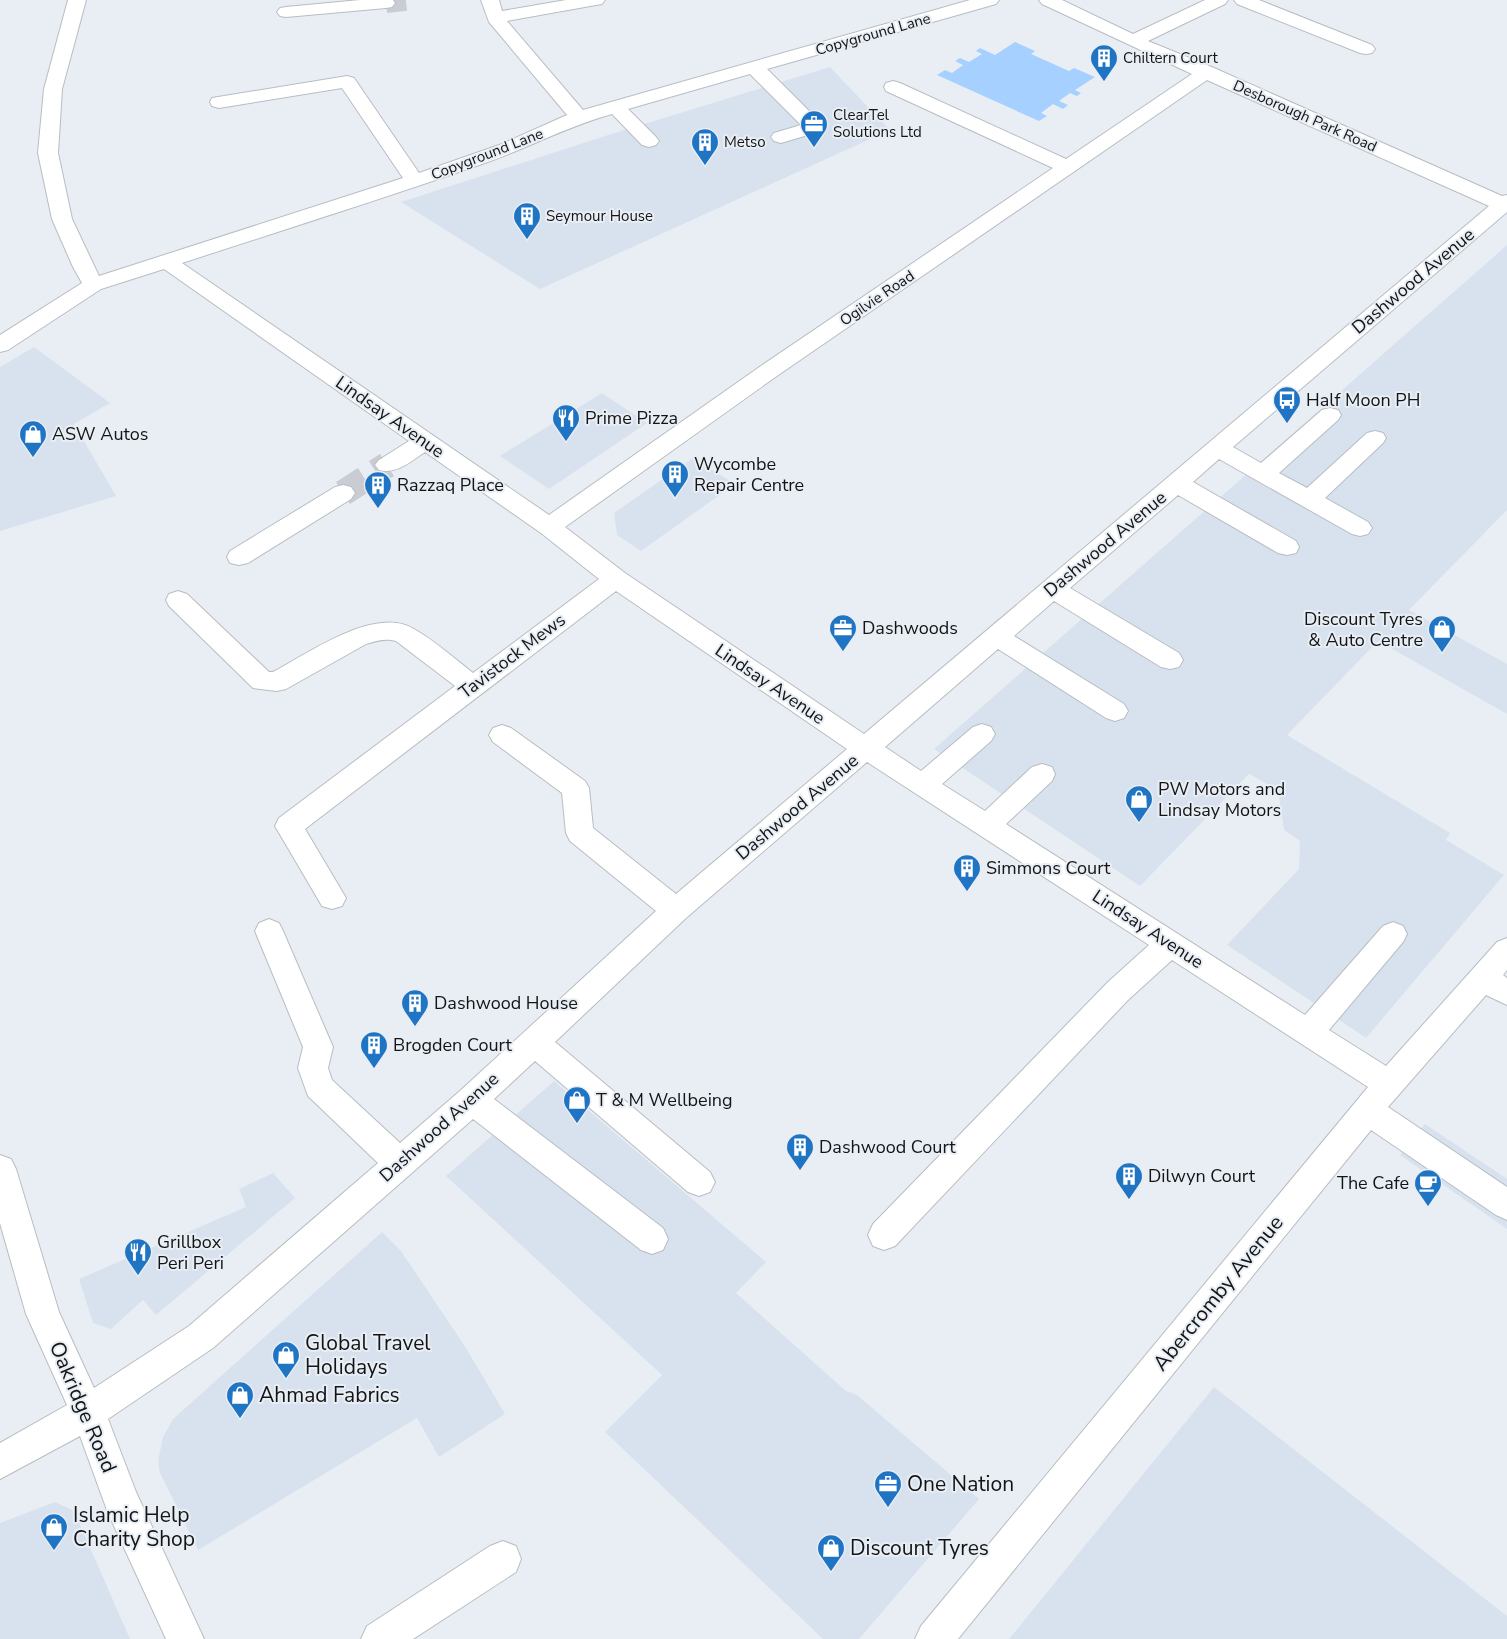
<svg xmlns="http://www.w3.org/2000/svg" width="1507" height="1639" font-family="'Nunito Sans',sans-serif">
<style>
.built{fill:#d8e2ee}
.green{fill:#a5d0ff}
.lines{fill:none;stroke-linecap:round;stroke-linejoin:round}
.minor-tunnel-far1{stroke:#c9cdd3;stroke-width:20;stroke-dasharray:20 10;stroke-linecap:butt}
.minor-tunnel{stroke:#c9cdd3;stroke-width:26;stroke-dasharray:26 13;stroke-linecap:butt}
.minor-casing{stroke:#b8bdc2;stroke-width:2}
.minor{fill:#fff;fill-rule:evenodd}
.labels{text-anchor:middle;stroke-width:4;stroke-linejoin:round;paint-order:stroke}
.far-street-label{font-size:15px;fill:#121416;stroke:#e9eef4}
.far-poi-label{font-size:15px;fill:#121416;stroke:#e9eef4;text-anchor:start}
.street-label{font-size:18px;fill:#121416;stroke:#e9eef4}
.poi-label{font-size:18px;fill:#121416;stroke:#e9eef4;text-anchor:start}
.near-street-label{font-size:21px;fill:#121416;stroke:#e9eef4}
.near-poi-label{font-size:21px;fill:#121416;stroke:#e9eef4;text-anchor:start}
</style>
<rect width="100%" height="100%" fill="#e9eef4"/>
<g class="built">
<path d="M830 67 890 130 540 289 401 202 605 136Z"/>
<path d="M1507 245V510L1409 610 1507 664V714L1378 641 1287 735 1450 833 1446 840 1504 875 1366 1038 1227 945 1299 869 1300 841 1284 830 1278 790 1249 774 1140 886 934 749Z"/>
<path d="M34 347 110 403 74 424 116 496 0 531V367Z"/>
<path d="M602 393 647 423 549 489 500 456Z"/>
<path d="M693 458 735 484 641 551 617 535 614 513Z"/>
<path d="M554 1081 766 1262 736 1293 846 1391 857 1395 979 1499 859 1639H823L605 1432 662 1375 446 1176Z"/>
<path d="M1425 1124 1507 1179V1229L1400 1155Z"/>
<path d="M273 1173 295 1198 156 1315 143 1300 111 1329 93 1323 79 1279 246 1207 239 1189Z"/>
<path d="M382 1232 401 1251 466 1348 505 1414 439 1457 417 1418 198 1550 160 1473 158 1461 163 1437 173 1419Z"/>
<path d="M1214 1387 1507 1616V1639H1009Z"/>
<path d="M55 1502 74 1511 130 1639H0V1523Z"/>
</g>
<path class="green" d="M1015 42 1035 51 1031 54 1069 71 1074 68 1095 77 1075 90 1081 93 1077 96 1070 93 1059 101 1068 105 1063 109 1053 104 1041 113 1047 116 1039 121 937 75 945 70 952 73 963 65 955 61 960 58 969 62 982 54 976 51 980 48 995 55Z"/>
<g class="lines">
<path class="minor-tunnel-far1" d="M386 3 414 0"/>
<path class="minor-tunnel" d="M343 493 387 465"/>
<g class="minor-casing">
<g id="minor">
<path d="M68 0H86L62 89 58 153 72 219 99 276 403 178 342 88 219 108 212 106 210 102 212 98 347 76 354 78 419 173 502 144 567 115 489 22 481 0H499L502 11 566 0H605L602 4 596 5 507 21 583 110 970 0H999L996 4 767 69 821 123 824 127 821 131 781 143 774 141 771 137 774 133 801 125 750 74 628 109 656 137 659 141 656 145 649 147 642 145 612 114C568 126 528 148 485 163 385 198 283 230 182 263L549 515 758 368 1053 168 886 91 884 87 886 83 893 81 900 83 1066 159 1192 74 1042 4 1039 0H1062L1133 34 1205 0H1228L1225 4 1148 41 1214 68 1502 196 1507 195V212L1233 447 1261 463 1322 410 1330 408 1338 410 1341 415 1338 420 1279 473 1307 488 1367 433 1375 431 1383 433 1386 438 1383 443 1325 498 1368 522 1372 528 1368 534 1360 536 1352 534 1219 459 1193 482 1296 541 1299 547 1296 553 1287 555 1278 553 1178 495 1070 588 1179 653 1183 660 1179 667 1170 669 1161 667 1054 601 1014 636 1124 704 1128 711 1124 718 1115 721 1106 718 998 649 885 747 921 771 973 727 982 724 991 727 995 734 991 741 942 784 985 811 1032 767 1042 764 1052 767 1055 774 1052 781 1006 824 1305 1015 1383 926 1393 922 1403 926 1407 934 1403 942 1329 1030 1386 1066 1497 942 1507 938V970L1503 975 1507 978V1005L1486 995 1388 1107 1507 1187V1220L1496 1215 1371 1130 958 1639H915L921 1626 1368 1087 1172 960 1128 1000 895 1246 884 1250 873 1246 868 1235 873 1224 1108 982 1149 945 867 762 686 918 555 1042 710 1172 715 1182 710 1192 699 1196 688 1192 535 1061 494 1099 663 1228 668 1239 663 1250 652 1254 641 1250 473 1119 213 1348 108 1419 136 1492 204 1639H166L108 1513 80 1436 0 1479V1443L67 1405 26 1314 0 1223V1155L11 1159 16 1169 59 1312 94 1388 189 1326 378 1163 308 1096 298 1068 303 1047 255 931 259 923 269 919 279 923 283 931 333 1047 328 1068 332 1080 400 1143 461 1090 656 911 570 841 566 833 562 793 493 742 489 735 493 728 502 725 511 728 585 781 589 788 593 828 676 894 847 749 616 591 305 829 346 898 342 906 332 909 322 906 275 826 279 818 455 686 396 641C385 638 376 641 366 644L286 689 277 691 253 688 169 606 166 600 169 594 178 591 187 594 269 672H273C309 653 375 605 414 629 435 641 454 658 473 673L599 579 541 533 425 452C411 461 396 475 379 470L375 465 379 460 409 441 164 269 101 289 8 350 0 352V335L82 283 73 267 52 219 38 153 44 89ZM1207 80 1489 206 864 734 625 573 565 527 774 378Z"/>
<path d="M360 0H393L395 3 392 7 386 8 286 17 280 16 277 12 280 8 286 7Z"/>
<path d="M1234 0H1259L1372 45 1375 49 1372 53 1366 54 1360 53 1237 4Z"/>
<path d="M343 485 351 487 355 493 351 499 248 563 239 565 230 563 227 557 230 551 335 487Z"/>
<path d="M503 1541 516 1546 521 1559 516 1572 413 1639H361L367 1626 490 1546Z"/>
</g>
</g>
<use href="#minor" class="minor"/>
</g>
<defs>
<g id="building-pin" transform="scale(1.4375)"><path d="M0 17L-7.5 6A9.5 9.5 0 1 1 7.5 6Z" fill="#1f75c3" stroke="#e9eef4"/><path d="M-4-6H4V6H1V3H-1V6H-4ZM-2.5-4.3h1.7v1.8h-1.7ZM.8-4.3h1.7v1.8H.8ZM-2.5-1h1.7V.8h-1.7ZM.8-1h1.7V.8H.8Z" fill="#fff"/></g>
<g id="office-pin" transform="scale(1.4375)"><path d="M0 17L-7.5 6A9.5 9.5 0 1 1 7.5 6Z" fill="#1f75c3" stroke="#e9eef4"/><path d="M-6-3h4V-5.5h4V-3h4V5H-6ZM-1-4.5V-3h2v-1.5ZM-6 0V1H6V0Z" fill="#fff"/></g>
<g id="bus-pin" transform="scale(1.4375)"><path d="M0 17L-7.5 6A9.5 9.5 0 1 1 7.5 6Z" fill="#1f75c3" stroke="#e9eef4"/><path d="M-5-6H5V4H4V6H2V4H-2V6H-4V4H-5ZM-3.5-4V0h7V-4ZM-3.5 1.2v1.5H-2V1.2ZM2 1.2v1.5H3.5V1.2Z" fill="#fff"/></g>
<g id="restaurant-pin" transform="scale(1.4375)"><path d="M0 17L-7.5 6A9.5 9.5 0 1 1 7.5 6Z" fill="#1f75c3" stroke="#e9eef4"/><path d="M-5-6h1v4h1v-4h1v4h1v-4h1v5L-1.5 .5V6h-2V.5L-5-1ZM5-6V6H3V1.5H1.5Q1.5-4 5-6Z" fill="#fff"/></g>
<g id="shop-pin" transform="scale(1.4375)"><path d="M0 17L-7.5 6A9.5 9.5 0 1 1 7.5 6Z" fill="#1f75c3" stroke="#e9eef4"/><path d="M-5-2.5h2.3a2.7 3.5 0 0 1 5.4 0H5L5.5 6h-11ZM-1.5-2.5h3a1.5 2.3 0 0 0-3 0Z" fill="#fff"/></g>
<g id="cafe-pin" transform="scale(1.4375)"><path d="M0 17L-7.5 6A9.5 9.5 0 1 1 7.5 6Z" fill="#1f75c3" stroke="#e9eef4"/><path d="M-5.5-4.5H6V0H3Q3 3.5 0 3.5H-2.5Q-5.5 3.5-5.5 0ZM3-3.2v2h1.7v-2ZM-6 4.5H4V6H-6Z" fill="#fff"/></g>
</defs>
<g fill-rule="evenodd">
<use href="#building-pin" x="1104" y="58"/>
<use href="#office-pin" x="814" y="124"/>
<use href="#building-pin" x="705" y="142"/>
<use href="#building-pin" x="527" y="216"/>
<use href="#bus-pin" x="1287" y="400"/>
<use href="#restaurant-pin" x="566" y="418"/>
<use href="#shop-pin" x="33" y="434"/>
<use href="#building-pin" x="675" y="474"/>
<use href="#building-pin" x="378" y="485"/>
<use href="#office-pin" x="843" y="628"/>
<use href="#shop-pin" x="1442" y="629"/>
<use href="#shop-pin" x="1139" y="799"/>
<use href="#building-pin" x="967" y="868"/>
<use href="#building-pin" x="415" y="1003"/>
<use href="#building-pin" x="374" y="1045"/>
<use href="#shop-pin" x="577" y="1100"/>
<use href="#building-pin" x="800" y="1147"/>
<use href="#building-pin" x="1129" y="1176"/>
<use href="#cafe-pin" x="1428" y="1183"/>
<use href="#restaurant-pin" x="138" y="1252"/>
<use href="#shop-pin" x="286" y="1355"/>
<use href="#shop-pin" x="240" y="1395"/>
<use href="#office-pin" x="888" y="1484"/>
<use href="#shop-pin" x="54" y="1527"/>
<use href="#shop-pin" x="831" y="1548"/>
</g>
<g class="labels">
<g class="far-street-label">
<text transform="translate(873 34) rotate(-16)" y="5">Copyground Lane</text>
<text transform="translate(1305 116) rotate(24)" y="5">Desborough Park Road</text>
<text transform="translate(487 154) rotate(-21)" y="5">Copyground Lane</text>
<text transform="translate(877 298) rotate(-34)" y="5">Ogilvie Road</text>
</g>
<g class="far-poi-label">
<text x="1123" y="63">Chiltern Court</text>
<text x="833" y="120">ClearTel<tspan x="833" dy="17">Solutions Ltd</tspan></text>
<text x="724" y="147">Metso</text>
<text x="546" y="221">Seymour House</text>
</g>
<g class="street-label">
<text transform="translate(1413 281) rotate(-40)" y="6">Dashwood Avenue</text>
<text transform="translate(390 417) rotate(35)" y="6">Lindsay Avenue</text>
<text transform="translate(1105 544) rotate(-40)" y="6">Dashwood Avenue</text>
<text transform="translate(512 656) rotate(-37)" y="6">Tavistock Mews</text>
<text transform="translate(770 684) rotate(34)" y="6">Lindsay Avenue</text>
<text transform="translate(797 807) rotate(-40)" y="6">Dashwood Avenue</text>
<text transform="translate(1148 929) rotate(33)" y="6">Lindsay Avenue</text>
<text transform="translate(439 1127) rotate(-42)" y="6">Dashwood Avenue</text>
</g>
<g class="poi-label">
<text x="1306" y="406">Half Moon PH</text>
<text x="585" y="424">Prime Pizza</text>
<text x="52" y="440">ASW Autos</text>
<text x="694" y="470">Wycombe<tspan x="694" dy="21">Repair Centre</tspan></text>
<text x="397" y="491">Razzaq Place</text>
<text x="1423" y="625" text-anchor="end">Discount Tyres<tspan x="1423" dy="21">&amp; Auto Centre</tspan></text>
<text x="862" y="634">Dashwoods</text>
<text x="1158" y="795">PW Motors and<tspan x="1158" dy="21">Lindsay Motors</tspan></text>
<text x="986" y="874">Simmons Court</text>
<text x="434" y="1009">Dashwood House</text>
<text x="393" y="1051">Brogden Court</text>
<text x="596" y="1106">T &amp; M Wellbeing</text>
<text x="819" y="1153">Dashwood Court</text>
<text x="1148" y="1182">Dilwyn Court</text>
<text x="1409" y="1189" text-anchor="end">The Cafe</text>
<text x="157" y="1248">Grillbox<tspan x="157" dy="21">Peri Peri</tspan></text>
</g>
<g class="near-street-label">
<text transform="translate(1218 1293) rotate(-51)" y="7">Abercromby Avenue</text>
<text transform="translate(83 1407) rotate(67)" y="7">Oakridge Road</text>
</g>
<g class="near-poi-label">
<text x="305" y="1350">Global Travel<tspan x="305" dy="24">Holidays</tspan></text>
<text x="259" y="1402">Ahmad Fabrics</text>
<text x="907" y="1491">One Nation</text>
<text x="73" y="1522">Islamic Help<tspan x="73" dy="24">Charity Shop</tspan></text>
<text x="850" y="1555">Discount Tyres</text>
</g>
</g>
</svg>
